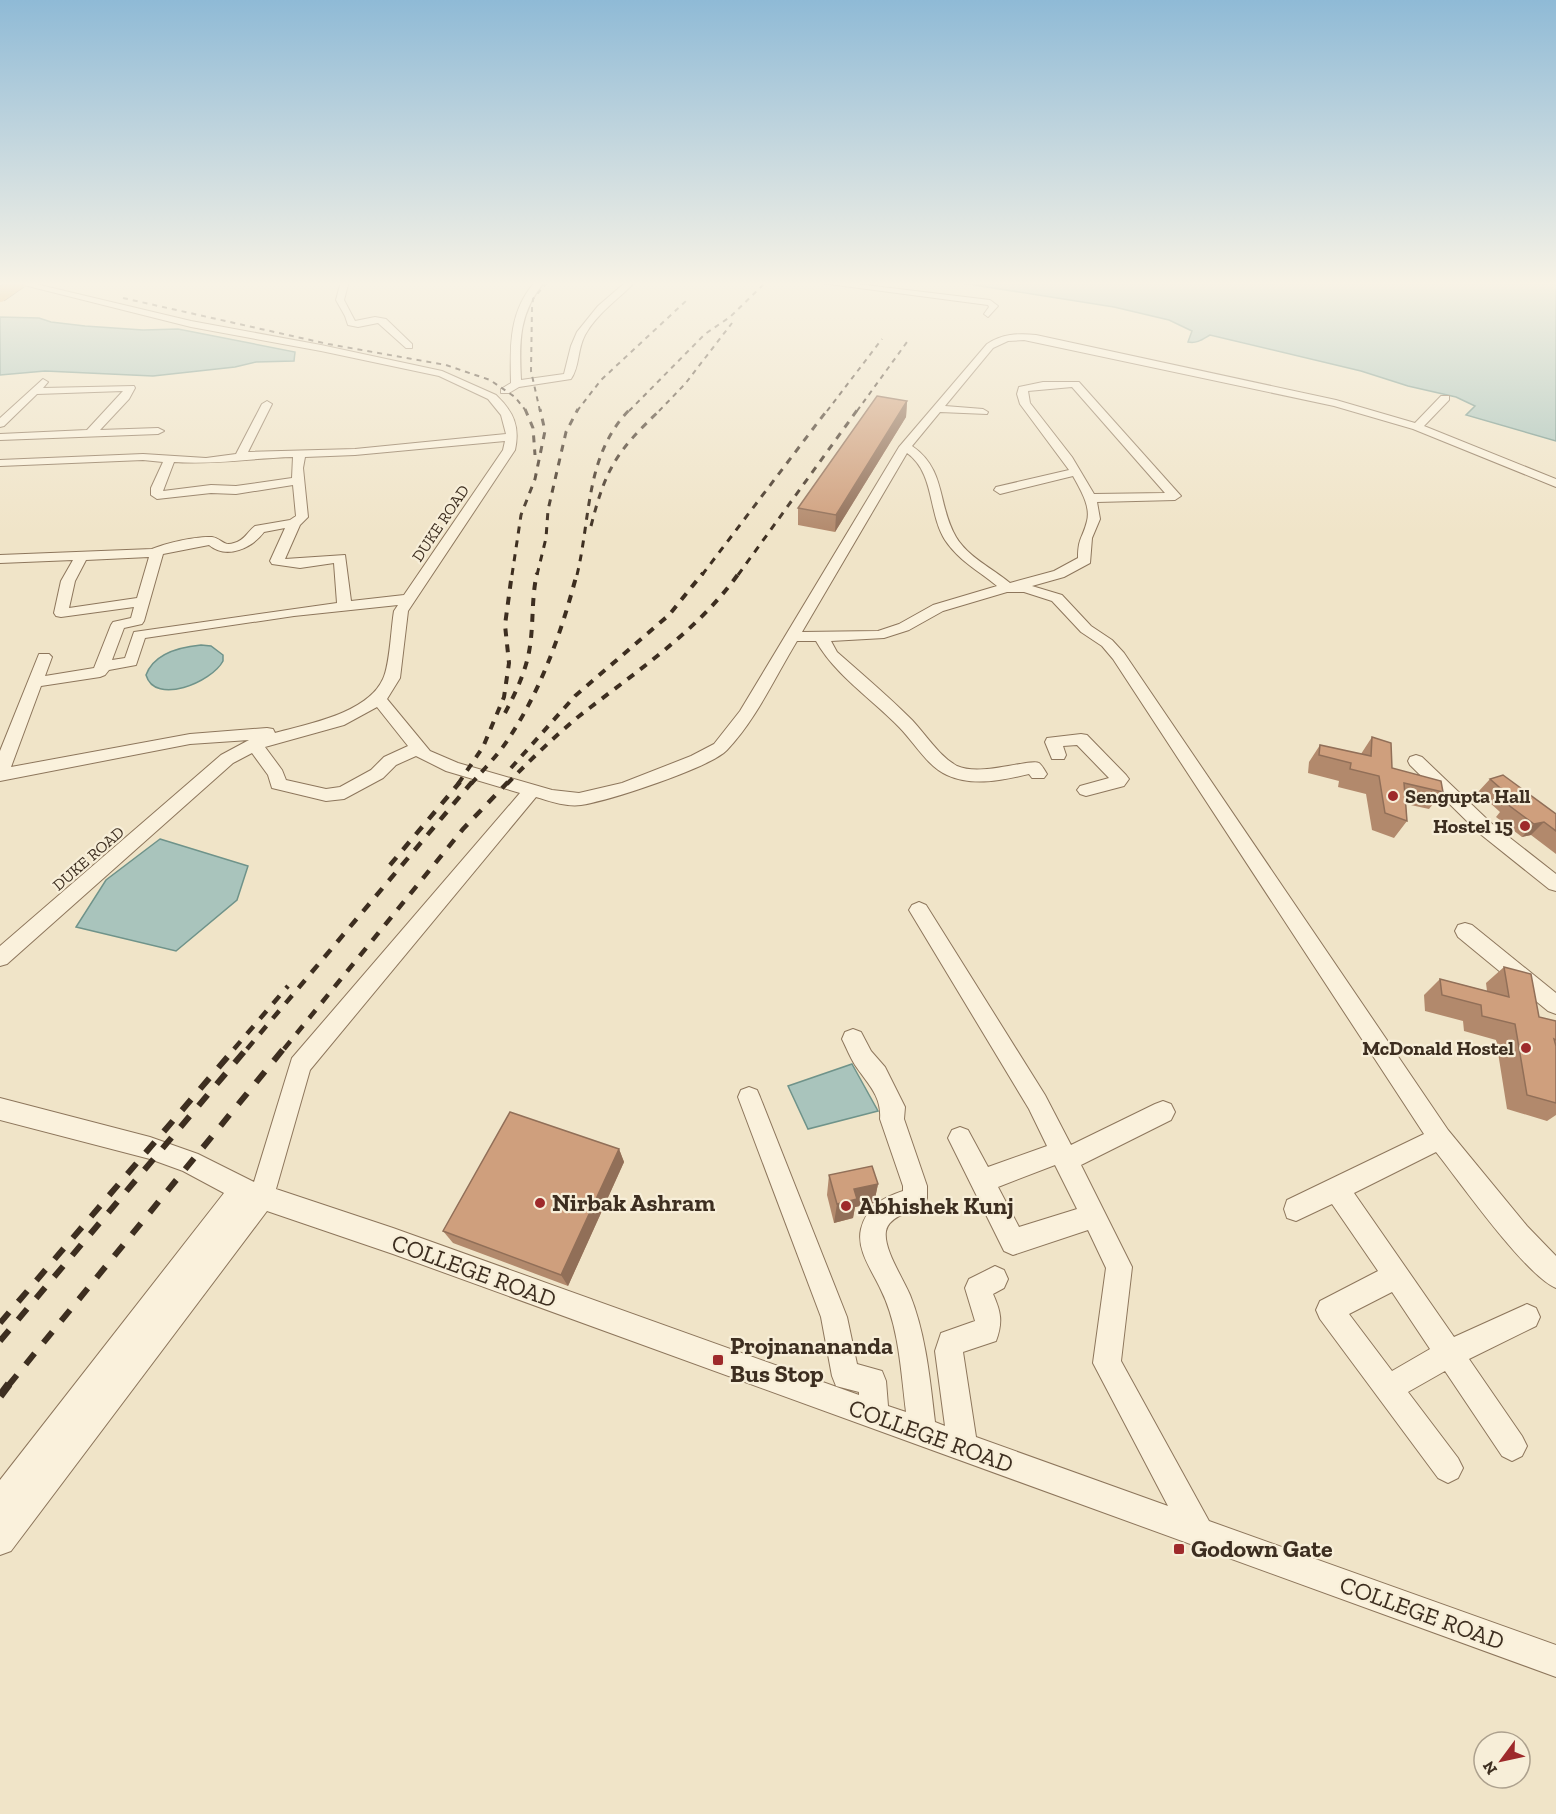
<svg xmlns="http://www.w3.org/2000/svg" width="1556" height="1814" font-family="'Zilla Slab',serif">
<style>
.water{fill:#a9c4bc;stroke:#6f938a;stroke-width:1.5}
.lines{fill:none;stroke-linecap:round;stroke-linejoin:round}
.minor-casing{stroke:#8d765c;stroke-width:2}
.minor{fill:#faf1dc;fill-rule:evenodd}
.rail-far5{stroke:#3d2e20;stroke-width:2;stroke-dasharray:5 5;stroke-linecap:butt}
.rail-far4{stroke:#3d2e20;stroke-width:3;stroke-dasharray:7 7;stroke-linecap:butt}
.rail-far3{stroke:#3d2e20;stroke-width:4;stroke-dasharray:8 8;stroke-linecap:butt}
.rail-far2{stroke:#3d2e20;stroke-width:4.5;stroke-dasharray:10 10;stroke-linecap:butt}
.rail-far1{stroke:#3d2e20;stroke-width:6;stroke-dasharray:14 14;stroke-linecap:butt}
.rail{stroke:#3d2e20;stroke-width:8;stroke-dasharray:17 17;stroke-linecap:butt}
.highway-bridge-casing{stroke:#5b4430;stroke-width:15;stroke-linecap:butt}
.highway-bridge{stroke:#e0a458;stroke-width:14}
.wall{fill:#b2896c}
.shaded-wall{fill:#916f58}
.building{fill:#cf9f7d;stroke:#916f58;stroke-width:1.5}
.poi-dot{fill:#9e2a2b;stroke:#f7eed8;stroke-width:2}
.labels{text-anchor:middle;stroke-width:4.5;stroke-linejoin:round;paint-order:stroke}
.far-street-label{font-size:16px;fill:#3d2e20;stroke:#f7eed8}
.poi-label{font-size:20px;font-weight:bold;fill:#3d2e20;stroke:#f7eed8;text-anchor:end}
.near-poi-label{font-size:24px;font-weight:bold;fill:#3d2e20;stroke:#f7eed8;text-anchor:start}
.near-street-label{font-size:24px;fill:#3d2e20;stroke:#f7eed8}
</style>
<rect width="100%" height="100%" fill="#f0e4c8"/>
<g class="water">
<path d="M949 281H1556V441L1466 415 1475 406 1456 397 1408 386 1361 371 1210 335C1203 339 1197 344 1188 342L1192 331 1169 320 1114 307Z"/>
<path d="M0 317 39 318 51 322 85 326 143 330 178 329 295 352 294 361 256 362 235 367 153 376 45 371 0 375Z"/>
<path d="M201 645 211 646 223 655V661C212 682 155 706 146 675 154 653 180 647 201 645Z"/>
<path d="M160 839 248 866 237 900 176 951 76 927 106 880Z"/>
<path d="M852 1064 878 1111 808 1129 788 1086Z"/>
</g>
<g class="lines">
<g class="minor-casing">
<g id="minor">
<path d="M8 281H23L191 321 321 345 442 371 496 395C514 412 520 427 515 450L408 611 400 678 387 699 430 751 458 763 552 790 579 793 622 783 691 756 714 744 740 711 899 447 987 344C1002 334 1018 333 1036 335L1336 400 1415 423 1441 396H1449V400L1424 426 1556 479V487L1413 429 1334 406 1024 340 1008 341 993 348 945 406 983 409 988 412 987 414 940 412 912 446C947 470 937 505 956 537 968 557 992 568 1010 583L1054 571 1078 558C1078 537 1083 538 1087 521 1091 506 1080 489 1073 476L1000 494 994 490 996 487 1069 470 1020 404 1017 394 1019 387 1043 382H1079L1181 496 1175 500 1097 502 1100 519 1092 538 1090 563 1064 577 1032 586 1062 595 1091 626 1112 640 1124 653 1448 1130 1527 1226 1556 1256V1288C1525 1275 1460 1182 1436 1152L1354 1193 1454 1337 1527 1304 1536 1308 1540 1317 1536 1326 1469 1359 1522 1436 1527 1446 1522 1456 1512 1461 1502 1456 1445 1371 1408 1392 1458 1458 1463 1468 1458 1478 1448 1483 1438 1478 1320 1319 1316 1310 1320 1301 1378 1271 1332 1204 1296 1221 1287 1218 1284 1209 1287 1200 1424 1134 1113 659 1102 646 1081 632 1052 601 1024 592H1007L943 611 909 630 884 638 831 641 837 652C862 674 888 696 912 720 926 735 939 756 957 766 981 777 1031 758 1039 763 1042 765 1045 771 1047 774L1044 778H1032L1029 774C1003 780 973 787 947 775 927 766 914 742 899 727 872 699 835 675 816 641H797C775 677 756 720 727 750 710 768 608 801 581 805 566 807 549 801 536 797L310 1070 276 1189 393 1228 859 1395V1392L836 1386 832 1376 821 1317 738 1097 741 1090 749 1087 757 1090 760 1097 847 1317 857 1364 882 1371 886 1381 888 1406 906 1412C901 1372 899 1326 881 1290 873 1272 856 1250 861 1229 867 1206 882 1198 903 1191V1186L880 1119C882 1096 867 1083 855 1065 850 1057 846 1047 842 1039L845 1032 853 1029 861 1032 871 1051 885 1067 905 1107 904 1119 927 1186V1198L924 1207C912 1211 889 1216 886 1231 883 1249 903 1278 910 1295 926 1335 930 1380 935 1422L945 1426 935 1351 941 1333 975 1321 965 1288 969 1279 995 1266 1004 1270 1008 1279 1004 1288 993 1294C1001 1312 1003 1322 996 1341L963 1352 976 1437 1168 1506 1093 1363 1106 1268 1088 1230 1013 1255 1004 1251 948 1138 952 1130 960 1127 968 1130 988 1167 1047 1146 1029 1109 909 910 912 905 919 902 926 905 1045 1095 1071 1145 1155 1104 1163 1101 1171 1104 1175 1112 1171 1120 1081 1165 1132 1267 1121 1361 1209 1521 1556 1645V1677L393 1254 267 1211 11 1551 0 1555V1480L224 1193 183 1171 150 1159 0 1120V1098L150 1137 198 1154 254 1182 292 1058 520 793 446 771 416 756 396 765 383 778 344 799 326 801 272 788 268 775 252 753 233 763 7 964 0 966V946L221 755 249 740 190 744 0 781V751L39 654H49L52 657 45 676 94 668 111 625 113 622 131 618 134 607 61 617 56 616 54 613 61 581 73 560 0 563V555L152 549C166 543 196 536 212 537 221 538 223 547 234 543 245 540 247 532 255 526L290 520 296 516 293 485 236 494 211 493 157 499 151 495V488L163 462 143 460 0 466V460L143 454 206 458 236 454 262 404 267 401 272 404 248 452 355 449 506 434 501 415 488 399 439 376 321 351 191 327ZM1072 387 1165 493 1094 494 1072 457 1030 403 1028 391ZM505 441 503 450 404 595 351 601 345 555 285 559 300 525 308 517 303 468 305 457 355 455ZM907 453C935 473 928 513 945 540 958 560 979 571 997 586L933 605 899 624 878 631 802 632ZM293 457 292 478 236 486 211 485 163 491 174 462C214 465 253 458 293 457ZM285 528 270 561 272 564 300 568 334 563 337 603 134 632 125 658 112 660 124 628 142 624 144 621 163 554 209 545C227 560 252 548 264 532ZM149 557 137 598 69 608 75 581 86 560ZM398 605 394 611C391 628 390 665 383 679 368 713 308 724 275 733L273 729 267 728 190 734 11 767 41 686 100 677 105 675 109 670 136 665 145 638 294 616ZM377 707 408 746 384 757 371 770 340 787 326 789 286 780 282 770 265 747 344 725ZM1055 1165 1077 1209 1019 1227 998 1187ZM1392 1292 1430 1349 1392 1371 1349 1314Z"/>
<path d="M341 281H349L344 300 355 321 375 317 386 319 412 344V348H406L378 323 358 327 348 325 345 316 336 300Z"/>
<path d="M536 281H545C519 313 519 340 521 380L564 374 571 346 577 332 598 306 627 281H636C619 299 597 313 585 335 577 350 580 366 571 379L519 387 509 393H501V389L511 383C510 346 509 310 536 281Z"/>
<path d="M806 281H832L990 300 998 306 988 317 984 314 989 307 988 305Z"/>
<path d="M43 379 48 382 43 388 134 386 135 388 129 399 100 430 158 428 164 431 158 434 0 440V434L87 430 123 391 37 394 4 426 0 427V418Z"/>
<path d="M1081 734 1087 735 1126 775 1129 779 1124 786 1086 796 1080 794 1077 790 1080 786 1109 778 1077 745 1063 746 1066 755 1064 759H1052L1045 742 1047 738Z"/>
<path d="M1416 755 1422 757 1491 823 1556 874V891L1549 889 1479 833 1410 765 1408 761 1410 757Z"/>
<path d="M1465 923 1472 925 1556 993V1014L1548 1011 1458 937 1455 931 1458 925Z"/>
</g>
</g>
<use href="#minor" class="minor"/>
<g class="rail-far5">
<path d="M123 298 328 344 446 365 490 380 515 397 526 411"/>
<path d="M540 411 531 371 532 308 533 299 548 281"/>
<path d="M577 411 601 380 687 300"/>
<path d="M629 411 705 334 730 317 766 282"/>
<path d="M659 411 685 384 732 323"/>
<path d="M827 411 882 339"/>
<path d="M857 411 907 342"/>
</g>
<g class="rail-far4">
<path d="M525 409 533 428 535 455"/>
<path d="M591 526C606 467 617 451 661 409"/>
<path d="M512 575 521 515 535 479 545 431 540 409"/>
<path d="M537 575 546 538 548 510 566 432 578 409"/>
<path d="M577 575C591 517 585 455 630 409"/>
<path d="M702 575 828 409"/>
<path d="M738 575 858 409"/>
</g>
<g class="rail-far3">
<path d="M505 713C515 694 525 673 529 652 534 626 531 600 537 573"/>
<path d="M511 768 575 696 669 615 703 573"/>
<path d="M458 784 483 747 504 697 509 663 505 625 512 573"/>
<path d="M471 784C483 770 497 756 507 741 541 691 562 631 577 573"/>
<path d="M507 784C529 761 553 738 578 717 634 673 697 632 739 573"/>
</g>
<g class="rail-far2">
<path d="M390 865 460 782"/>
<path d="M234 1049 288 986"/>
<path d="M247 1049 472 782"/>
<path d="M284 1049 463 829 508 782"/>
</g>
<g class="rail-far1">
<path d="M0 1323 236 1047"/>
<path d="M0 1341 248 1047"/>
<path d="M8 1386 285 1047"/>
</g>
<path class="rail" d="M0 1396 9 1384"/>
<g class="highway-bridge-casing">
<path id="highway-bridge" d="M0 295 20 281"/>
</g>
<use href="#highway-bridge" class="highway-bridge"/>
</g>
<g class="wall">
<path d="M907 401 906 417 835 532 798 525V508Z"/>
<path d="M1372 737 1392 768 1443 792 1429 809 1406 804 1407 821 1394 838 1372 830 1366 794 1338 787 1339 781 1308 773 1309 762 1320 745 1361 754Z"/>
<path d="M1490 779 1556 814V854L1531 835 1522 837 1496 817 1500 812 1478 792Z"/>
<path d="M1504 967 1539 1017 1556 1021V1115L1547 1121 1507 1109 1496 1040 1464 1031 1463 1021 1425 1011 1424 995 1440 979 1487 991 1486 983Z"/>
<path d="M619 1149 624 1162 568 1286 453 1243 443 1231Z"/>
<path d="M829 1175 878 1184 874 1203 855 1207 853 1218 834 1223 827 1195Z"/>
</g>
<g class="shaded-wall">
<path d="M907 401 906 417 835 532 836 515Z"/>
<path d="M1544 822 1531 835 1522 837 1534 824Z"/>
<path d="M619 1149 624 1162 568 1286 561 1275Z"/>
<path d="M878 1184 874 1203 855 1207 853 1218 834 1223 837 1204 854 1189Z"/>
</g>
<g class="building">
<path d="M877 396 907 401 836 515 798 508Z"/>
<path d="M1372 737 1391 743 1392 768 1441 781 1443 792 1404 783 1407 821 1385 813 1379 776 1350 769 1351 763 1319 755 1320 745 1371 756Z"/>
<path d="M1503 775 1556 814V831L1544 822 1534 824 1507 804 1515 801 1490 779Z"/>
<path d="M1504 967 1531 974 1539 1017 1556 1021V1040L1554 1039 1556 1046V1103L1527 1095 1515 1024 1482 1016 1481 1005 1442 995 1440 979 1509 997Z"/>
<path d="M510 1112 619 1149 561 1275 443 1231Z"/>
<path d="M872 1166 878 1184 854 1189 857 1199 837 1204 829 1175Z"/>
</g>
<linearGradient id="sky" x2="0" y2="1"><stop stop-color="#8fbad6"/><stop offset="0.53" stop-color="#f8f3e6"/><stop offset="1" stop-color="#f8f3e6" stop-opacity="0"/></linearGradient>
<rect width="1556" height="535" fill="url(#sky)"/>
<g class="poi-dot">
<circle cx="1393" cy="796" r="6"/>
<circle cx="1525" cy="826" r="6"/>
<circle cx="1526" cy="1048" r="6"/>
<circle cx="540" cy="1203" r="6"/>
<circle cx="846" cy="1206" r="6"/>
<rect x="712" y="1354" width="12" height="12" rx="3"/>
<rect x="1173" y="1543" width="12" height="12" rx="3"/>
</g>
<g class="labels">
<g class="far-street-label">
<text transform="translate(440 523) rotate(-56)" y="6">DUKE ROAD</text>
<text transform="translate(88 858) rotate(-41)" y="6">DUKE ROAD</text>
</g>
<g class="poi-label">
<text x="1405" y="803" text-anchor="start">Sengupta Hall</text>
<text x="1513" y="833">Hostel 15</text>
<text x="1514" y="1055">McDonald Hostel</text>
</g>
<g class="near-poi-label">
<text x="552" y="1211">Nirbak Ashram</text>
<text x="858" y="1214">Abhishek Kunj</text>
<text x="730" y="1354">Projnanananda<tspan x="730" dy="28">Bus Stop</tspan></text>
<text x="1191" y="1557">Godown Gate</text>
</g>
<g class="near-street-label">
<text transform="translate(474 1271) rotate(20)" y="8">COLLEGE ROAD</text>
<text transform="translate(931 1436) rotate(20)" y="8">COLLEGE ROAD</text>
<text transform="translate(1422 1613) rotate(20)" y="8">COLLEGE ROAD</text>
</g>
</g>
<g transform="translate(1502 1760) rotate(237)"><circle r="28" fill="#f7eed8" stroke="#ada18e" stroke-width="1.5"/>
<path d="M0-4.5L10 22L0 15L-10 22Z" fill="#9e2a2b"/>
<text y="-9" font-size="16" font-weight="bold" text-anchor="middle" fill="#3d2e20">N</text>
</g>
</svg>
